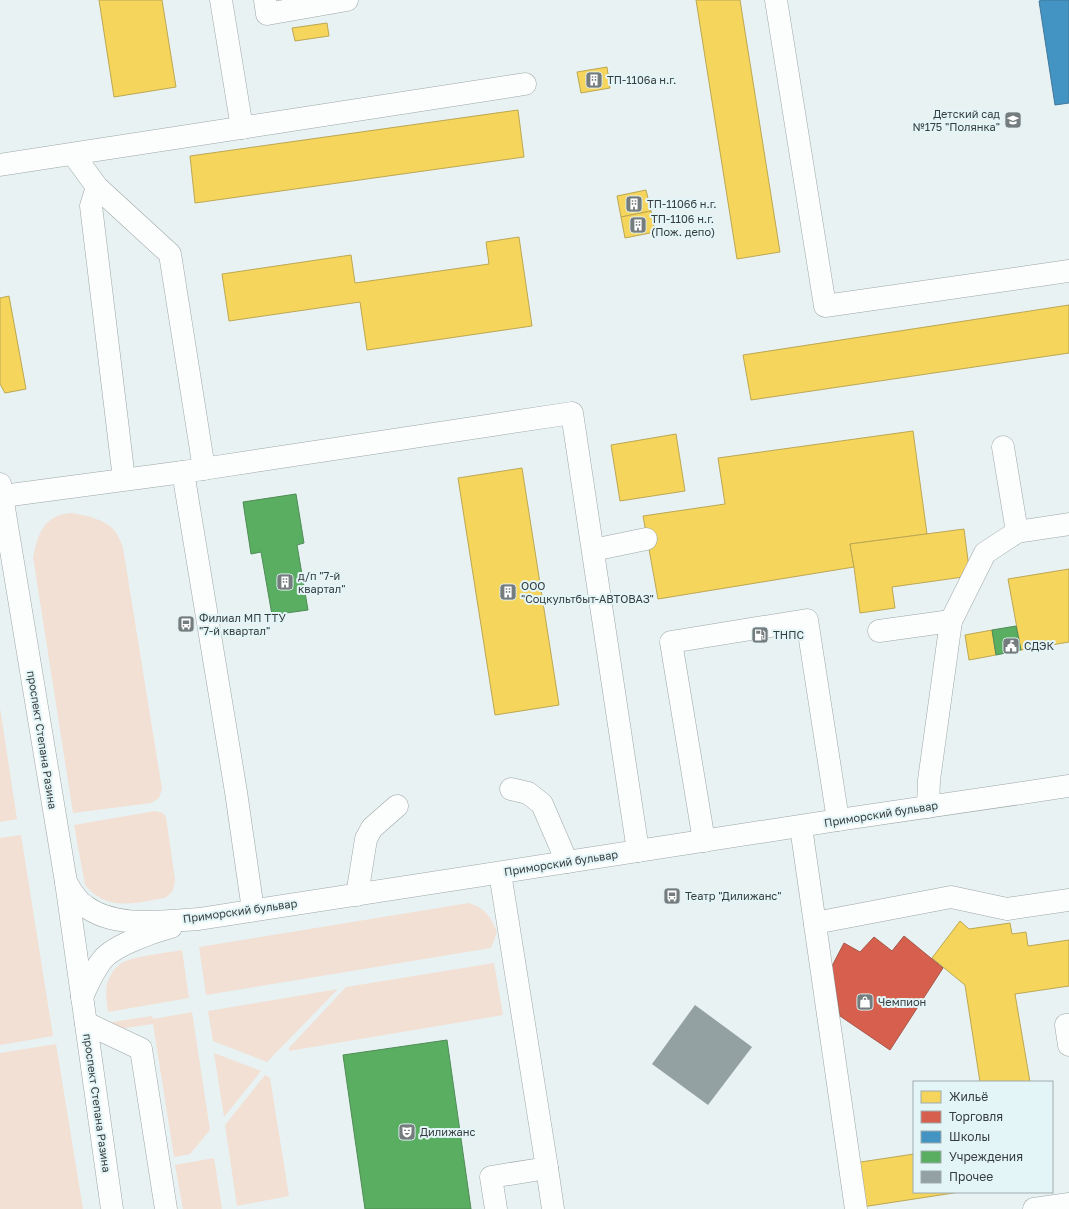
<svg xmlns="http://www.w3.org/2000/svg" width="1069" height="1209" font-family="'Golos Text',sans-serif">
<style>
.green{fill:#f2e0d4}
.homes{fill:#f6d55c;stroke:#bca753}
.shops{fill:#d6604d;stroke:#a65648}
.schools{fill:#4393c3;stroke:#3f799b}
.public{fill:#5aae61;stroke:#4f8c56}
.building{fill:#93a1a3}
.lines{fill:none;stroke-linecap:round;stroke-linejoin:round}
.minor-casing{stroke:#9ea6a6;stroke-width:23}
.major-casing{stroke:#9ea6a6;stroke-width:23}
.minor{stroke:#fcfdfd;stroke-width:22}
.major{stroke:#fcfdfd;stroke-width:22}
.labels{text-anchor:middle;stroke-width:4;stroke-linejoin:round;paint-order:stroke}
.poi-label{font-size:11px;fill:#363d3e;stroke:#e4f5f7;text-anchor:start}
.street-label{font-size:11px;fill:#363d3e;stroke:#e4f5f7}
</style>
<rect width="100%" height="100%" fill="#e8f2f3"/>
<g class="green">
<path d="M70 513C85 515 104 519 114 530 118 535 121 542 123 548L162 789 159 798 151 803 73 813 33 557C38 534 43 516 70 513Z"/>
<path d="M0 708 17 819 0 822Z"/>
<path d="M155 811 163 813 166 817 175 879C174 888 173 894 164 898 134 903 108 912 85 885L74 825Z"/>
<path d="M21 835 53 1036 0 1045V838Z"/>
<path d="M469 903C486 909 490 916 497 932L491 948 206 995 199 947Z"/>
<path d="M182 950 189 998 108 1012C107 1003 105 992 107 984 109 978 113 969 119 965 129 956 167 953 182 950Z"/>
<path d="M494 963 503 1015 289 1051V1048L346 987Z"/>
<path d="M338 989 267 1062 213 1041 208 1011Z"/>
<path d="M192 1012 210 1130 190 1154 174 1157 153 1024 113 1030 112 1022 152 1016 153 1019Z"/>
<path d="M56 1044 83 1209H0V1053Z"/>
<path d="M214 1053 261 1071 224 1117Z"/>
<path d="M265 1075 270 1078 289 1196 237 1206 225 1125Z"/>
<path d="M214 1158 222 1209H183L175 1165Z"/>
</g>
<g class="homes">
<path d="M99 0H162L176 87 114 97Z"/>
<path d="M696 0H740L780 252 737 259Z"/>
<path d="M327 23 329 36 295 41 292 28Z"/>
<path d="M607 67 610 88 581 93 577 72Z"/>
<path d="M518 110 524 157 195 203 190 156Z"/>
<path d="M646 190 651 211 621 217 617 196Z"/>
<path d="M651 211 655 232 625 238 621 217Z"/>
<path d="M519 237 532 326 367 350 360 302 229 321 222 274 351 255 355 283 489 264 486 242Z"/>
<path d="M9 296 26 389 5 393 0 384V298Z"/>
<path d="M1069 305V353L751 400 743 355Z"/>
<path d="M913 431 927 534 850 544 854 567 658 599 643 516 725 504 718 458Z"/>
<path d="M676 434 685 491 620 501 611 445Z"/>
<path d="M522 468 559 705 495 715 458 478Z"/>
<path d="M964 529 970 576 892 587 895 608 860 613 854 567 850 544Z"/>
<path d="M1069 569V642L1021 650 1008 579Z"/>
<path d="M992 630 996 655 969 660 965 635Z"/>
<path d="M960 921 969 929 1010 923 1012 934 1026 932 1028 946 1069 940V986L1015 994 1030 1082H980L965 985 932 958Z"/>
<path d="M914 1154V1192H960L862 1207 854 1163Z"/>
</g>
<path class="shops" d="M904 936 943 968 890 1050 840 1016 832 966 844 943 860 952 874 937 892 951Z"/>
<path class="schools" d="M1043 0H1069V103L1055 105 1039 1Z"/>
<g class="public">
<path d="M296 494 304 543 297 545 308 610 272 615 261 552 251 554 243 502Z"/>
<path d="M1016 626 1021 650 996 655 992 630Z"/>
<path d="M447 1040 471 1209H365L343 1055Z"/>
</g>
<path class="building" d="M695 1005 752 1047 708 1105 652 1064Z"/>
<g class="lines">
<g class="minor-casing">
<g id="minor">
<path d="M221 0 242 128"/>
<path d="M265 0 267 14 347 0"/>
<path d="M776 0 825 306 1069 271"/>
<path d="M73 154 97 187 170 254 204 469"/>
<path d="M0 165 525 84"/>
<path d="M97 187 91 206 124 479"/>
<path d="M1003 447 1017 532"/>
<path d="M183 472 572 413 638 851"/>
<path d="M3 496 183 472 236 792 253 910"/>
<path d="M593 550 646 539"/>
<path d="M879 631 951 621"/>
<path d="M511 789 528 793 542 804 567 862"/>
<path d="M928 807 929 780 951 621 985 553 1017 532 1069 524"/>
<path d="M801 827 856 1209"/>
<path d="M704 841 671 642 807 620 838 820"/>
<path d="M357 895 366 839 372 828 397 806"/>
<path d="M815 923 951 897 1007 909 1069 900"/>
<path d="M86 1023 141 1049 166 1209"/>
<path d="M1069 1025H1066L1069 1045"/>
<path d="M547 1168 553 1209"/>
<path d="M496 1209 491 1177 547 1168 500 873"/>
<path d="M1034 1209 1069 1204"/>
</g>
</g>
<g class="major-casing">
<g id="major">
<path d="M0 484 66 882 112 1209"/>
<path d="M66 882C71 891 76 900 85 906 115 929 163 921 199 919L838 820 1069 786"/>
<path d="M82 997C88 984 93 971 103 959 115 945 153 932 171 927"/>
</g>
</g>
<use href="#minor" class="minor"/>
<use href="#major" class="major"/>
</g>
<defs>
<g id="building-square" transform="scale(0.9)"><rect x="-9" y="-9" width="18" height="18" rx="4" fill="#747c7d" stroke="#e4f5f7"/><path d="M-4-6H4V6H1V3H-1V6H-4ZM-2.5-4.3h1.7v1.8h-1.7ZM.8-4.3h1.7v1.8H.8ZM-2.5-1h1.7V.8h-1.7ZM.8-1h1.7V.8H.8Z" fill="#fff"/></g>
<g id="school-square" transform="scale(0.9)"><rect x="-9" y="-9" width="18" height="18" rx="4" fill="#747c7d" stroke="#e4f5f7"/><path d="M0-5L7-2L0 1L-7-2ZM-4 1L0 2.5L4 1V4Q0 6-4 4Z" fill="#fff"/></g>
<g id="bus-square" transform="scale(0.9)"><rect x="-9" y="-9" width="18" height="18" rx="4" fill="#747c7d" stroke="#e4f5f7"/><path d="M-5-6H5V4H4V6H2V4H-2V6H-4V4H-5ZM-3.5-4V0h7V-4ZM-3.5 1.2v1.5H-2V1.2ZM2 1.2v1.5H3.5V1.2Z" fill="#fff"/></g>
<g id="fuel-square" transform="scale(0.9)"><rect x="-9" y="-9" width="18" height="18" rx="4" fill="#747c7d" stroke="#e4f5f7"/><path d="M-5.5-6h7V0h2V4h1.3V-2.5L3-4.5l.8-.8L6-3V5H2.5V1h-1V6h-7ZM-4.2-4.7v3.2H.2V-4.7Z" fill="#fff"/></g>
<g id="civic-square" transform="scale(0.9)"><rect x="-9" y="-9" width="18" height="18" rx="4" fill="#747c7d" stroke="#e4f5f7"/><path d="M-.6-6.5H3V-4.5H.6V-3L4-1V1h2V6H-6V1h2V-1L-.6-3ZM-1.2 2.5V6h2.4V2.5Z" fill="#fff"/></g>
<g id="shop-square" transform="scale(0.9)"><rect x="-9" y="-9" width="18" height="18" rx="4" fill="#747c7d" stroke="#e4f5f7"/><path d="M-5-2.5h2.3a2.7 3.5 0 0 1 5.4 0H5L5.5 6h-11ZM-1.5-2.5h3a1.5 2.3 0 0 0-3 0Z" fill="#fff"/></g>
<g id="theatre-square" transform="scale(0.9)"><rect x="-9" y="-9" width="18" height="18" rx="4" fill="#747c7d" stroke="#e4f5f7"/><path d="M-5-5.5Q0-4 5-5.5V0Q5 5 0 6Q-5 5-5 0ZM-3.3-2.5H-1v1.5H-3.3ZM1-2.5H3.3v1.5H1ZM-2.8 1Q0 5.5 2.8 1Z" fill="#fff"/></g>
</defs>
<g fill-rule="evenodd">
<use href="#building-square" x="594" y="80"/>
<use href="#school-square" x="1013" y="120"/>
<use href="#building-square" x="634" y="204"/>
<use href="#building-square" x="638" y="225"/>
<use href="#building-square" x="285" y="582"/>
<use href="#building-square" x="508" y="592"/>
<use href="#bus-square" x="186" y="624"/>
<use href="#fuel-square" x="760" y="635"/>
<use href="#civic-square" x="1011" y="646"/>
<use href="#bus-square" x="672" y="896"/>
<use href="#shop-square" x="865" y="1002"/>
<use href="#theatre-square" x="407" y="1132"/>
</g>
<g class="labels">
<g class="poi-label">
<text x="607" y="84">ТП-1106а н.г.</text>
<text x="1000" y="118" text-anchor="end">Детский сад<tspan x="1000" dy="13">№175 "Полянка"</tspan></text>
<text x="647" y="208">ТП-1106б н.г.</text>
<text x="651" y="223">ТП-1106 н.г.<tspan x="651" dy="13">(Пож. депо)</tspan></text>
<text x="298" y="580">д/п "7-й<tspan x="298" dy="13">квартал"</tspan></text>
<text x="521" y="590">ООО<tspan x="521" dy="13">"Соцкультбыт-АВТОВАЗ"</tspan></text>
<text x="199" y="622">Филиал МП ТТУ<tspan x="199" dy="13">"7-й квартал"</tspan></text>
<text x="773" y="639">ТНПС</text>
<text x="1024" y="650">СДЭК</text>
<text x="685" y="900">Театр "Дилижанс"</text>
<text x="878" y="1006">Чемпион</text>
<text x="420" y="1136">Дилижанс</text>
</g>
<g class="street-label">
<text transform="translate(42 740) rotate(81)" y="4">проспект Степана Разина</text>
<text transform="translate(881 814) rotate(-9)" y="4">Приморский бульвар</text>
<text transform="translate(561 863) rotate(-9)" y="4">Приморский бульвар</text>
<text transform="translate(240 911) rotate(-8)" y="4">Приморский бульвар</text>
<text transform="translate(97 1103) rotate(82)" y="4">проспект Степана Разина</text>
</g>
</g>
<rect x="913" y="1081" width="140" height="112" fill="#e4f5f7" stroke="#9eabad"/>
<rect x="921" y="1091" width="20" height="12" fill="#f6d55c" stroke="#9eabad"/>
<text x="949" y="1101" font-size="12" fill="#363d3e">Жильё</text>
<rect x="921" y="1111" width="20" height="12" fill="#d6604d" stroke="#9eabad"/>
<text x="949" y="1121" font-size="12" fill="#363d3e">Торговля</text>
<rect x="921" y="1131" width="20" height="12" fill="#4393c3" stroke="#9eabad"/>
<text x="949" y="1141" font-size="12" fill="#363d3e">Школы</text>
<rect x="921" y="1151" width="20" height="12" fill="#5aae61" stroke="#9eabad"/>
<text x="949" y="1161" font-size="12" fill="#363d3e">Учреждения</text>
<rect x="921" y="1171" width="20" height="12" fill="#93a1a3" stroke="#9eabad"/>
<text x="949" y="1181" font-size="12" fill="#363d3e">Прочее</text>
</svg>
